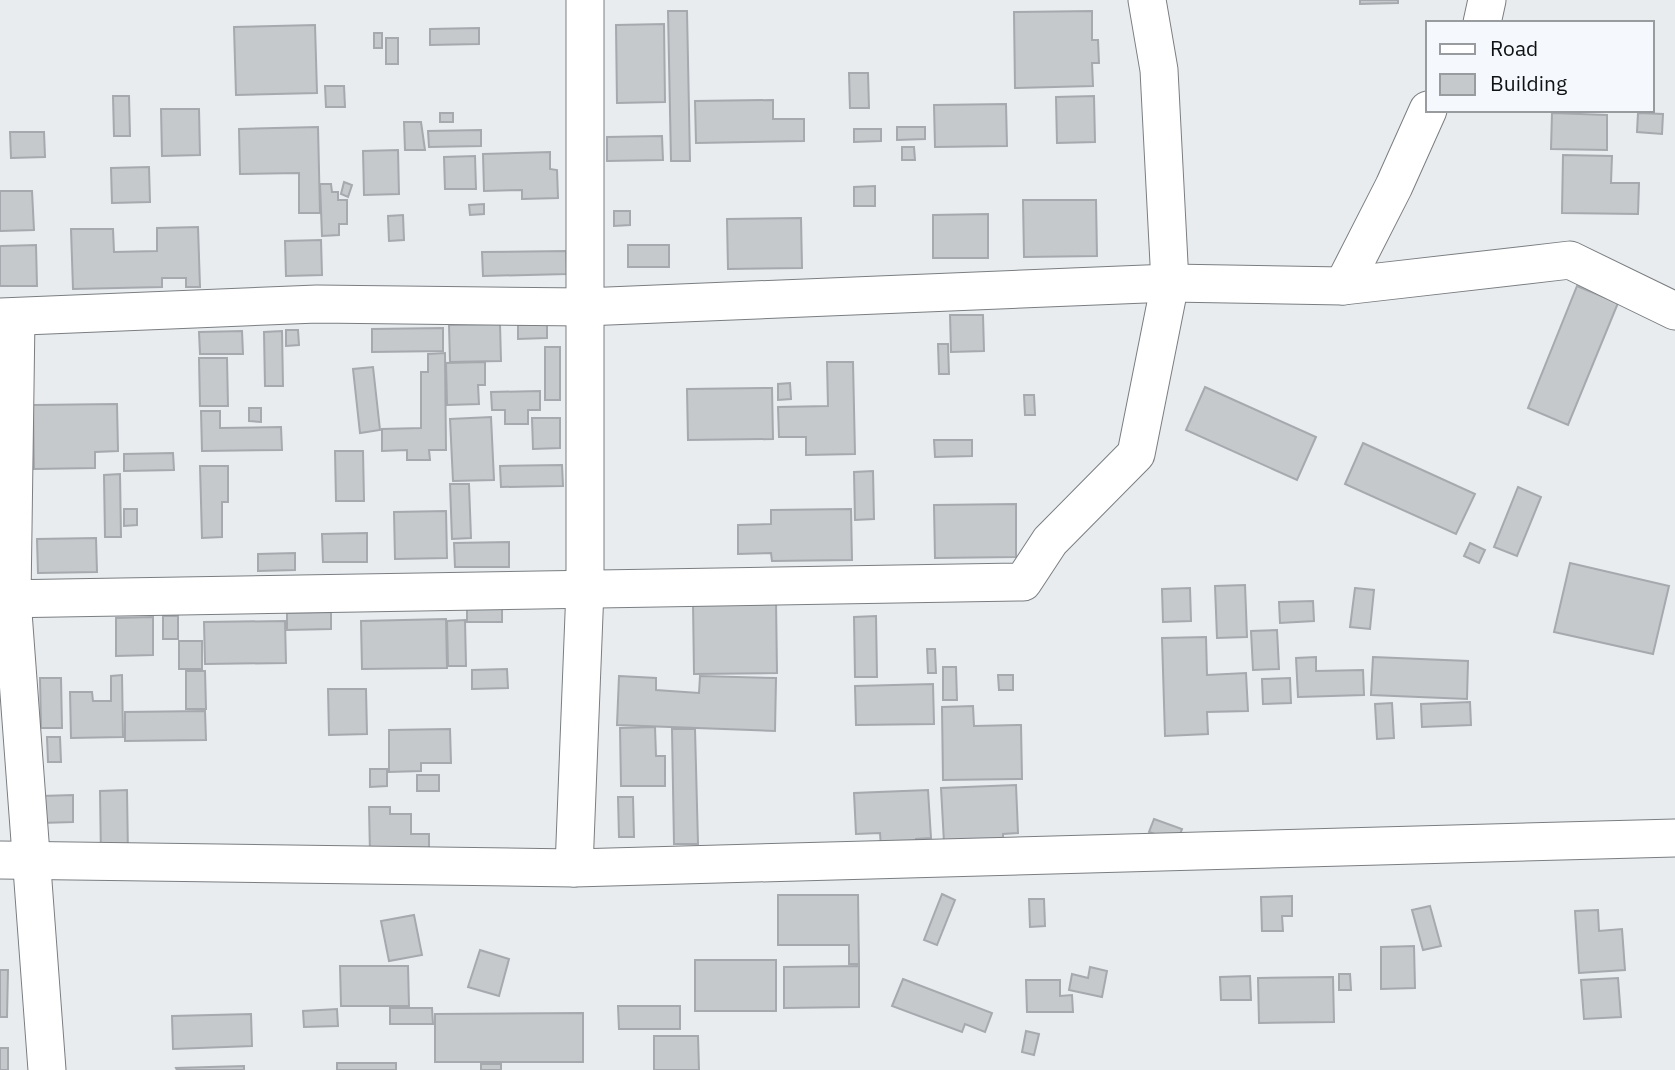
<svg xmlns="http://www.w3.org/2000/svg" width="1675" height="1070" font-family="'IBM Plex Sans',sans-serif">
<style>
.building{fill:#c5c9cc;stroke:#a6a9ad;stroke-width:2}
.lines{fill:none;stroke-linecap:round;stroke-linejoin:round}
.minor-casing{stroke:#7a7e81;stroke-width:39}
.minor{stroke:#fff;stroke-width:37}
</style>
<rect width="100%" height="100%" fill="#e8ecef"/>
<g class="building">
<path d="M1360 0H1398V3L1360 4Z"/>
<path d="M668 11H687L690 161H671Z"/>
<path d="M1092 11V40H1098L1099 63H1092L1093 86 1015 88 1014 12Z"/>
<path d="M664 24 665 102 617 103 616 25Z"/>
<path d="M315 25 317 93 236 95 234 27Z"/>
<path d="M479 28V44L430 45V29Z"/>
<rect x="374" y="33" width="8" height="15"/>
<rect x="386" y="38" width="12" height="26"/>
<path d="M849 73H868L869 108H850Z"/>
<path d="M325 86H344L345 107H326Z"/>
<path d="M113 96H129L130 136H114Z"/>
<path d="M1094 96 1095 142 1057 143 1056 97Z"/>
<path d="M773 100V119H804V141L696 143 695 101Z"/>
<path d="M1006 104 1007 146 935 147 934 105Z"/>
<path d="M161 109H199L200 155 162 156Z"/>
<rect x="440" y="113" width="13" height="9"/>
<path d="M1552 113 1607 115V150L1551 149Z"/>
<path d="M1638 113 1663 114 1662 134 1637 132Z"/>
<path d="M404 122H421L425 150H405Z"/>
<path d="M318 127 320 213H299V173L240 174 239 129Z"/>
<path d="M897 127H925V139L897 140Z"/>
<path d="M854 129H881V141L854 142Z"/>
<path d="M481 130V146L429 147 428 131Z"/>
<path d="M10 132H44L45 157 11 158Z"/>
<path d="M662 136 663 160 607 161V137Z"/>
<path d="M902 147H914L915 160H902Z"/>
<path d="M398 150 399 194 364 195 363 151Z"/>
<path d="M550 152V169L557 170 558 198 522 199V190L484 191 483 154Z"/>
<path d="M1563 155 1612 156 1611 183H1639L1638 214 1562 213Z"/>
<path d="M475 156 476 189H445L444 157Z"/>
<path d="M149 167 150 202 112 203 111 168Z"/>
<path d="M344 182 352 185 348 197 341 194Z"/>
<path d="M320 184H331L332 192H338V200H347V224H339V235L322 236Z"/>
<path d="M875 186V206H854V187Z"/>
<path d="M0 191H32L34 230 0 231Z"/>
<path d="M1023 200H1096L1097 256 1024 257Z"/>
<path d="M484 204V214L470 215 469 205Z"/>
<path d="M614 211H630V225L614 226Z"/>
<path d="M988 214V258H933V215Z"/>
<path d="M403 215 404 240 389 241 388 216Z"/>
<path d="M801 218 802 268 728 269 727 219Z"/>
<path d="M198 227 200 287H186V278H162V287L73 289 71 229H113L114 252 157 251V228Z"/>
<path d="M321 240 322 275 286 276 285 241Z"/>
<path d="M36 245 37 286H0V246Z"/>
<rect x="628" y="245" width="41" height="22"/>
<path d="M566 251 567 274 483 276 482 252Z"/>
<path d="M1577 286 1618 303 1568 425 1528 408Z"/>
<path d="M950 315H983L984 351 951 352Z"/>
<path d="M500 324 501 361 450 362 449 325Z"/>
<path d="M547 324V338L518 339V325Z"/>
<path d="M443 328V351L372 352V329Z"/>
<path d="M286 330H298L299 345 286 346Z"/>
<path d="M242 331 243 354H200L199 332Z"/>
<path d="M282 331 283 386H265L264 332Z"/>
<path d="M938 344H948L949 374H939Z"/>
<rect x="545" y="347" width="15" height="53"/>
<path d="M445 353 446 450H429L430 460H407V450L382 451V429L421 428V372H428V354Z"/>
<path d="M199 358H227L228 406H200Z"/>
<path d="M485 362V385H478L479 404 447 405 446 363Z"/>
<path d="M827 362H853L855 454 806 455V437H779L778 407 828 406Z"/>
<path d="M373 367 380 430 360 433 353 369Z"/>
<path d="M790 383 791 399 778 400V384Z"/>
<path d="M1205 387 1316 437 1297 480 1186 430Z"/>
<path d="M772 388 773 439 688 440 687 389Z"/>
<path d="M540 391V410H528V424H505V410H492L491 392Z"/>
<path d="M1024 395H1034L1035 415H1025Z"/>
<path d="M117 404 118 451 95 452V468L34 469 33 405Z"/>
<path d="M249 408H261V422L249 421Z"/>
<path d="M201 411H220V428L281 427 282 450 202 451Z"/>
<path d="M491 417 494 480 453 481 450 419Z"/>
<path d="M532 418H560V448L533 449Z"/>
<path d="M934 440H972V456L935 457Z"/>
<path d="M1363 443 1475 494 1456 534 1345 484Z"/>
<path d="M335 451H363L364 501H336Z"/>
<path d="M173 453 174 470 124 471V454Z"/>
<path d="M562 465 563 486 501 487 500 466Z"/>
<path d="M200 466H228V502H222V537L202 538Z"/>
<path d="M873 471 874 519 855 520 854 472Z"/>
<path d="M120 474 121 537H105L104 475Z"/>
<path d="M450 484H469L471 538 452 539Z"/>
<path d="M1518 487 1541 497 1517 556 1494 547Z"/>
<path d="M1016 504V557L935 558 934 505Z"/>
<path d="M124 509H137V525L124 526Z"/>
<path d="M851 509 852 560 772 561 771 553 738 554V525L771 524V510Z"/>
<path d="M446 511 447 558 395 559 394 512Z"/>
<path d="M367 533V562H323L322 534Z"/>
<path d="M96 538 97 572 38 573 37 539Z"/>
<path d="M509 542V567H455L454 543Z"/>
<path d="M1470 543 1485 550 1479 563 1464 556Z"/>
<path d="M295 553V570L258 571V554Z"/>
<path d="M1570 563 1669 586 1653 654 1554 632Z"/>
<path d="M1245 585 1247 637 1217 638 1215 586Z"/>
<path d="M1190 588 1191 621 1163 622 1162 589Z"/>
<path d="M1355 588 1374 590 1370 629 1350 627Z"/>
<path d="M776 600 777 673 694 674 693 602Z"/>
<path d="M1313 601 1314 621 1280 623 1279 602Z"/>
<rect x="467" y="608" width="35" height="14"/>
<path d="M331 612V629L287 630V613Z"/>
<rect x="163" y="616" width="15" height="23"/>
<path d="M876 616 877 677H855L854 617Z"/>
<path d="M153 617V655L116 656V618Z"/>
<path d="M446 619 447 668 362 669 361 621Z"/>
<path d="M465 620 466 666H448L447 621Z"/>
<path d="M285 621 286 663 205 664 204 622Z"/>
<path d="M1277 630 1279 669 1253 670 1251 631Z"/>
<path d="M1206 637 1207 675 1246 673 1248 711 1207 712 1208 734 1165 736 1162 638Z"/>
<rect x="179" y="641" width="23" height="28"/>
<path d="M927 649H935L936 673H928Z"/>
<path d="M1316 657V671L1363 670 1364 695 1298 697 1296 658Z"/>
<path d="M1373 657 1468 661 1467 699 1371 695Z"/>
<path d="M943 667H956L957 700H943Z"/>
<path d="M507 669 508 688 472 689V670Z"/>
<path d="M186 671H205L206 709H186Z"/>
<path d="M122 675 123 737 71 738 70 692H92L93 701H111V676Z"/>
<path d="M998 675H1013V690H999Z"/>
<path d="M619 676 656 678V690L699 693 700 676 776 678 775 731 617 725Z"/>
<path d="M40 678H61L62 728H41Z"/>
<path d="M1290 678 1291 703 1263 704 1262 679Z"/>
<path d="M933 684 934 724 856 725 855 686Z"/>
<path d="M328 689H366L367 734 329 735Z"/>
<path d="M1470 702 1471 725 1422 727 1421 704Z"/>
<path d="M1392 703 1394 738 1377 739 1375 704Z"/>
<path d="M973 706 974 726 1021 725 1022 779 943 780 942 707Z"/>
<path d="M205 711 206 740 125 741V712Z"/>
<path d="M655 727 656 756H665V786H621L620 728Z"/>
<path d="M450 729 451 763H421V771L389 772V730Z"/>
<path d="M672 729H695L698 844H674Z"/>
<path d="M47 737H60L61 762H48Z"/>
<path d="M370 769H387V786L370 787Z"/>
<rect x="417" y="775" width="22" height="16"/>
<path d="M1016 785 1018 833 1003 834V841L944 843 941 788Z"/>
<path d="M127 790 128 857 101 858 100 791Z"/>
<path d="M928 790 931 838 916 839 917 847 881 848 880 833 856 834 854 793Z"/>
<path d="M73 795V822L41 823V796Z"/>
<path d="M618 797H633L634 837H619Z"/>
<path d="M369 807H390V814H411V834H429V852L370 853Z"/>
<path d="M1154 819 1182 829 1177 842 1149 832Z"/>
<path d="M942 894 955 900 937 945 924 940Z"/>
<path d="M778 895H858L859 964H849V945H778Z"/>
<path d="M1292 896V916H1282L1283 931H1262L1261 897Z"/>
<path d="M1029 899H1044L1045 926 1030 927Z"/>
<path d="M1430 906 1441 946 1423 950 1412 910Z"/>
<path d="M1598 910 1599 931 1622 929 1625 970 1579 973 1575 911Z"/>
<path d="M414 915 422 955 389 961 381 921Z"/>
<path d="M1414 946 1415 988 1381 989V947Z"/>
<path d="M480 950 509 959 499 996 468 987Z"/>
<rect x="695" y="960" width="81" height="51"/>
<path d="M340 966H408L409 1006H341Z"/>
<path d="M859 966V1007L784 1008V967Z"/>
<path d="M1090 967 1107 971 1102 997 1069 990 1072 974 1088 978Z"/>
<path d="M0 970H8L7 1017H0Z"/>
<path d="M1339 974H1350L1351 990H1339Z"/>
<path d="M1250 976 1251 1000H1221L1220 977Z"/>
<path d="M1333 977 1334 1022 1259 1023 1258 978Z"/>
<path d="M1618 978 1621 1017 1584 1019 1581 980Z"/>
<path d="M903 979 992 1013 985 1032 965 1024 962 1032 892 1006Z"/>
<path d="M1026 980H1060V996L1072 995 1073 1012H1027Z"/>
<path d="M618 1006H680V1029H619Z"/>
<path d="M390 1008H432L433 1024H390Z"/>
<path d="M337 1009 338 1026 304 1027 303 1011Z"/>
<path d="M583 1013V1062H435V1014Z"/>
<path d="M251 1014 252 1046 173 1049 172 1016Z"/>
<path d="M1026 1031 1039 1034 1034 1055 1022 1052Z"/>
<path d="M654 1036H698L699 1070H654Z"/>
<rect x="0" y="1048" width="8" height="22"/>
<rect x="337" y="1063" width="59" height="7"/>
<rect x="481" y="1064" width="20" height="6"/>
<path d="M244 1066V1070H177L176 1068Z"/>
</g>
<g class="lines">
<g class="minor-casing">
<g id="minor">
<path d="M1482 23 1487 0"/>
<path d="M1343 286 1394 186 1428 110"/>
<path d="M0 317 317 304 584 307 1170 283 1343 286 1570 260 1675 311"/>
<path d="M16 317 12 599 47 1070"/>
<path d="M0 599 1023 582 1050 541 1136 454 1170 283 1159 70 1147 0"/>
<path d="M0 860 574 868 1675 838"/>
<path d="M574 868 585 589V0"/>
</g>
</g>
<use href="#minor" class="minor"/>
</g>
<rect x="1426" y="21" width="228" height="91" fill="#f5f9fd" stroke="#999c9f" stroke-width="2"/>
<rect x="1440" y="44" width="35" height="10" fill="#ffffff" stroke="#999c9f" stroke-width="2"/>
<text x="1490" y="56" font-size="21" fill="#0f1112">Road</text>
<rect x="1440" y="74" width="35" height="21" fill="#c5c9cc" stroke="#999c9f" stroke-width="2"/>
<text x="1490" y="91" font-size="21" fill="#0f1112">Building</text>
</svg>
